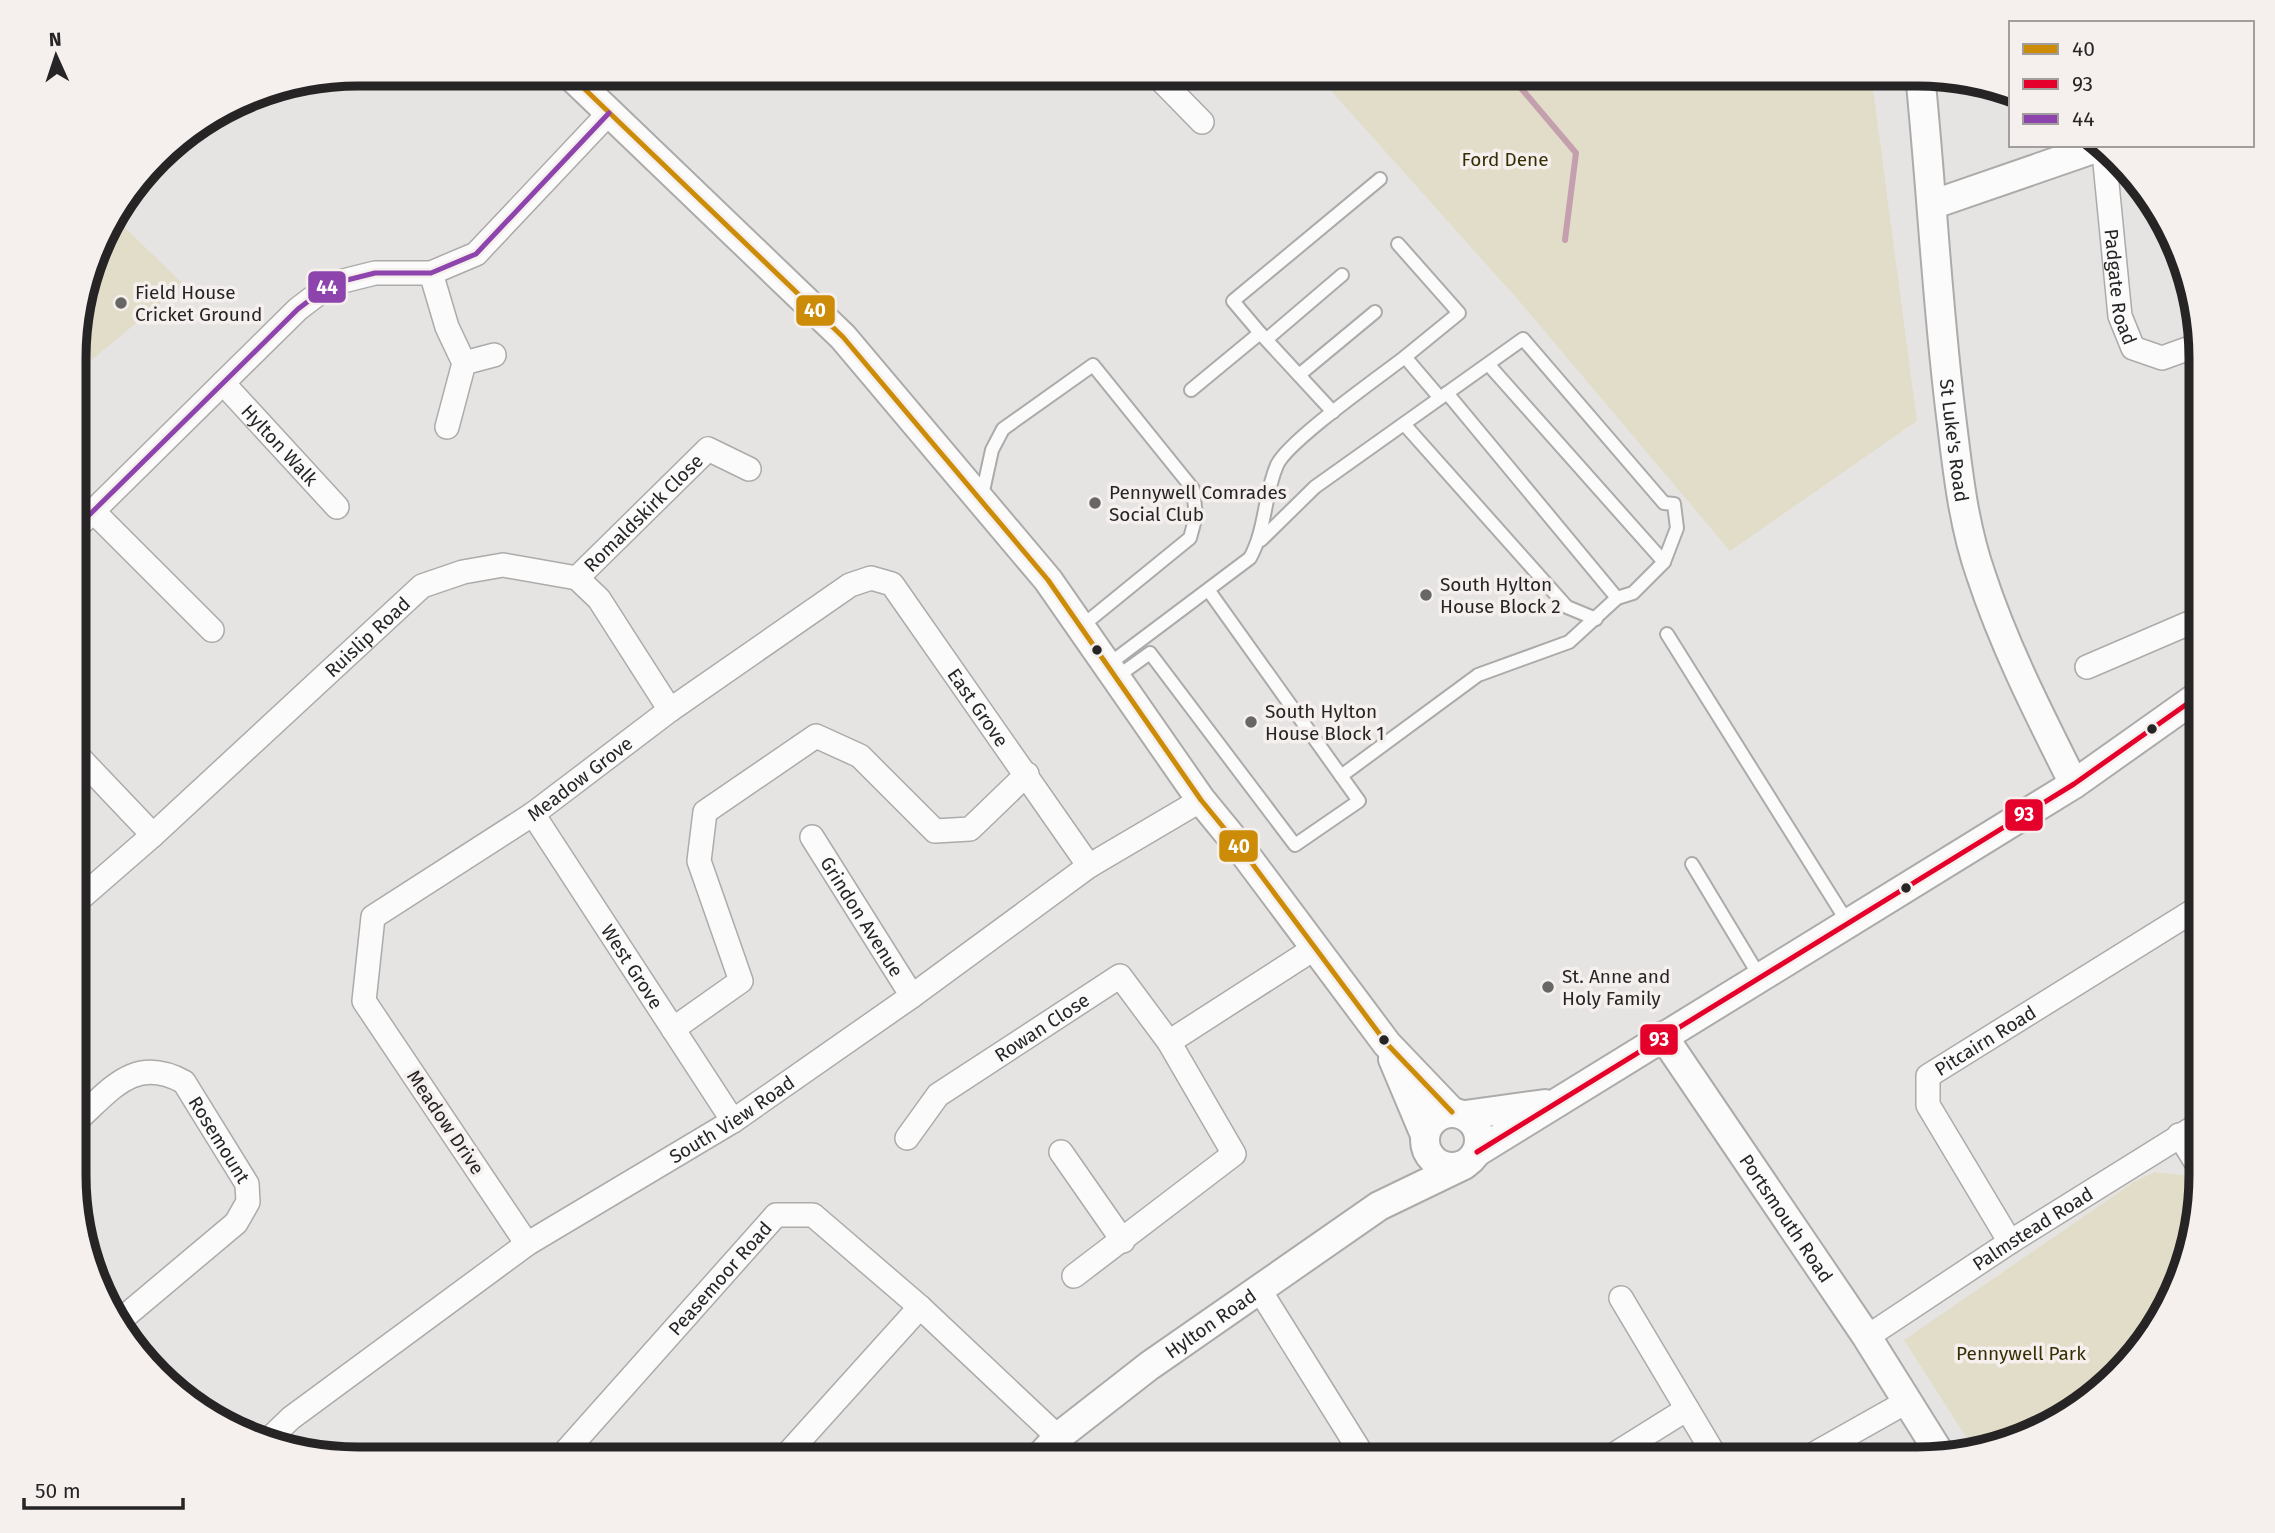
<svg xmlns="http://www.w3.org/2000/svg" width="2275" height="1533" font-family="'Fira Sans',sans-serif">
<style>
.green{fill:#e2ddc9}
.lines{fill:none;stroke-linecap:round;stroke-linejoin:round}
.stream{stroke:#c4a0ae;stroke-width:6}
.service-casing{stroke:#acaba9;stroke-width:16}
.minor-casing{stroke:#acaba9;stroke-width:26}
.tertiary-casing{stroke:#acaba9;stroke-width:32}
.service{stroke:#fbfbfb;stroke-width:12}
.minor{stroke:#fbfbfb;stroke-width:23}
.tertiary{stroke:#fbfbfb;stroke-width:28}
.bus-1-casing{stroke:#f5f0ee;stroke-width:10}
.bus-2-casing{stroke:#f5f0ee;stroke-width:10}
.bus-3-casing{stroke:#f5f0ee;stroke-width:10}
.bus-1{stroke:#cd8c07;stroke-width:5}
.bus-2{stroke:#e4002b;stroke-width:5}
.bus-3{stroke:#8e44ad;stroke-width:5}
.poi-dot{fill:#696766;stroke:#f5f0ee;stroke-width:2.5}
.bus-dot{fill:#262424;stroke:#f5f0ee;stroke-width:2.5}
.labels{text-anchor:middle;stroke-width:7;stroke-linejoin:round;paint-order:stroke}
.park-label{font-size:19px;fill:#362d02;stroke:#f5f0ee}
.street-label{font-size:19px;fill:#262424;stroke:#f5f0ee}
.poi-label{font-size:19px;fill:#262424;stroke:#f5f0ee;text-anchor:start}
.rim{fill:none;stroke:#262424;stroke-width:9}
.line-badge{stroke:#f5f0ee;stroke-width:2.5}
.badge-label{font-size:19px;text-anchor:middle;font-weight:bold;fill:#fff}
</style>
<rect width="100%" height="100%" fill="#e6e4e2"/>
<g class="green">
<path d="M1316 74H1871L1917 421 1730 551 1520 302Z"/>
<path d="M114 217 183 284 76 373V321L103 232Z"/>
<path d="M2155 1172 2184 1175 2200 1199 2187 1266 2153 1333 2059 1422 1973 1448 1904 1340 2134 1182Z"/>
</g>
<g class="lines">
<path class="stream" d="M1509 74 1576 153 1565 240"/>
<g class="service-casing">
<g id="service">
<path d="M1398 244 1459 313 1405 357"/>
<path d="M1260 333 1233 301 1380 179"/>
<path d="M1267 339 1342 275"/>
<path d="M1299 375 1375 312"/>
<path d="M1191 390 1260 333 1333 412"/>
<path d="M1447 393 1617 598 1633 593 1664 562"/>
<path d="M1404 424 1567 607 1596 619"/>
<path d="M981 500 992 450 1003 429 1093 365 1193 489 1196 516 1190 538 1082 626"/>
<path d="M1261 540 1315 487 1523 339 1664 503 1674 504 1677 528 1664 562 1488 364"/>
<path d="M1667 634 1848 923"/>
<path d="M1109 664 1250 558C1266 529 1264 495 1277 465 1288 441 1379 377 1405 357L1440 398"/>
<path d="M1118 676 1150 653 1295 845 1359 801 1209 591"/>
<path d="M1341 776 1478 675 1569 642 1617 598"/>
<path d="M1692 864 1760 977"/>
</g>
</g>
<g class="minor-casing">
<g id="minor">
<path d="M1155 74 1202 122"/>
<path id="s1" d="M2104 153 2120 316 2133 348 2162 358 2201 344"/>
<path d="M431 273 447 327 464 363 447 427"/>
<path d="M464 363 494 355"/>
<path id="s2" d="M223 383 337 507"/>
<path d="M93 511 212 630"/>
<path d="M76 528 298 309 331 284 375 273H431L476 254 609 113"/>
<path id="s3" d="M577 578 708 449 749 469"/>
<path d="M2087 667 2201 618"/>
<path d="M76 754 153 835"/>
<path id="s4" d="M533 814 733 1121"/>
<path id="s5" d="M812 837 912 996"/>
<path id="s6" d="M76 902 153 835 422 586 463 572 503 565 577 578 599 599 670 710"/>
<path d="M673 1029 741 981 699 861 705 812 816 736 860 756 935 831 970 829 1027 774"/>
<path d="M1169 1042 1315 948"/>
<path id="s7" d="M76 1121C112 1089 134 1055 184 1082L247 1184 248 1202 236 1223 117 1323"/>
<path d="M2179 1135 2201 1170"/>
<path id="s8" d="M907 1138 938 1095 1120 976 1169 1042 1234 1154 1074 1276"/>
<path d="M1061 1152 1123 1241"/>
<path id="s9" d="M2010 1242 1928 1105V1076L2201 906"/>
<path id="s10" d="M527 1244 364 1001 373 917 533 814 670 710 850 585 871 578 892 584 1089 866"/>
<path d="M1259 1289 1365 1459"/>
<path d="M1621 1298 1717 1459"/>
<path id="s11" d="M1867 1337 2010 1242 2201 1123"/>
<path id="s12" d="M265 1443 291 1418 527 1244 733 1121 912 996 1089 866 1201 800"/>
<path id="s13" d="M559 1459 776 1215H813L920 1307 1058 1437"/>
<path d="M783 1459 920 1307"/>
<path d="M1607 1459 1687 1409"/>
<path d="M1805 1459 1908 1401"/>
</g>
</g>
<g class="tertiary-casing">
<g id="tertiary">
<path d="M569 74 843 337 1048 580 1201 800 1242 850 1387 1044 1452 1112"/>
<path id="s14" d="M1920 74C1932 191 1937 308 1952 424 1958 474 1964 527 1981 575 2005 648 2040 716 2074 784"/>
<path d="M1934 204 2099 147"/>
<path id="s15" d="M1663 1036 1867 1337 1942 1457"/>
<path d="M1393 1059 1425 1135"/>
<circle cx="1452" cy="1140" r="27"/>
<path d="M1465 1115 1545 1104"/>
<path d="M1477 1152 2074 784 2201 694"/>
<path id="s16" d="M1038 1459 1058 1437 1149 1366 1379 1206 1464 1165"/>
</g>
</g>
<use href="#service" class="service"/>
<use href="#minor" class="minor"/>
<use href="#tertiary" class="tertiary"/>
<g class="bus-1-casing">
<path id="bus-1" d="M569 74 843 337 1048 580 1201 800 1242 850 1387 1044 1452 1112"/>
</g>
<g class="bus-2-casing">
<path id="bus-2" d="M1477 1152 2074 784 2201 694"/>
</g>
<g class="bus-3-casing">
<path id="bus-3" d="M76 528 298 309 331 284 375 273H431L476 254 609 113"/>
</g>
<use href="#bus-1" class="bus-1"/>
<use href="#bus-2" class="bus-2"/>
<use href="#bus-3" class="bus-3"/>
</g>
<g class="poi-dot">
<circle cx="121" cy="303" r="7"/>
<circle cx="1095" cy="503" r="7"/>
<circle cx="1426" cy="595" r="7"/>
<circle cx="1251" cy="722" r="7"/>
<circle cx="1548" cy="987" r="7"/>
</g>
<g class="bus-dot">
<circle cx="1097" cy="650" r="6"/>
<circle cx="2152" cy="729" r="6"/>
<circle cx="1906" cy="888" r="6"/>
<circle cx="1384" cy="1040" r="6"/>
</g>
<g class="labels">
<g class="park-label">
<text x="1505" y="166">Ford Dene</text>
<text x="2021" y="1360">Pennywell Park</text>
</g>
<g class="street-label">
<text dy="7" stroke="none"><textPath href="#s1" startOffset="135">Padgate Road</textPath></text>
<text dy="7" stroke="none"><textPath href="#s14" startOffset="368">St Luke's Road</textPath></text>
<text dy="7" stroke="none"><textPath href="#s2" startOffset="84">Hylton Walk</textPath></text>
<text dy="7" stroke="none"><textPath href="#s3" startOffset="93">Romaldskirk Close</textPath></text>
<text dy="7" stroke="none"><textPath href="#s6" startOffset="394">Ruislip Road</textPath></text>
<text dy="7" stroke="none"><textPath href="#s10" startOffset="1153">East Grove</textPath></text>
<text dy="7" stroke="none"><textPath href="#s10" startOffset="626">Meadow Grove</textPath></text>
<text dy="7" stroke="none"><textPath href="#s5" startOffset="94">Grindon Avenue</textPath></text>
<text dy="7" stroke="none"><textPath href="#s4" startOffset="182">West Grove</textPath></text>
<text dy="7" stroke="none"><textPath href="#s8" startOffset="177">Rowan Close</textPath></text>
<text dy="7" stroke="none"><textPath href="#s9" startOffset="256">Pitcairn Road</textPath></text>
<text dy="7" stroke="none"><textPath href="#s12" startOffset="569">South View Road</textPath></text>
<text transform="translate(446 1122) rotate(56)" y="7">Meadow Drive</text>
<text dy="7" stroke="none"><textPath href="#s7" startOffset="194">Rosemount</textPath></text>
<text dy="7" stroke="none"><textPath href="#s15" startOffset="220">Portsmouth Road</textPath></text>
<text dy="7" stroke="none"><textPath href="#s11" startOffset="198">Palmstead Road</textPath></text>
<text dy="7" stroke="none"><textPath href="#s13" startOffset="242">Peasemoor Road</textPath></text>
<text dy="7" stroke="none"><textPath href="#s16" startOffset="220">Hylton Road</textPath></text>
</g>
<g class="poi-label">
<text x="135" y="299">Field House<tspan x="135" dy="22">Cricket Ground</tspan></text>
<text x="1109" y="499">Pennywell Comrades<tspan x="1109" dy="22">Social Club</tspan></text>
<text x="1440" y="591">South Hylton<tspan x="1440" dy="22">House Block 2</tspan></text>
<text x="1265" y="718">South Hylton<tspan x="1265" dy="22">House Block 1</tspan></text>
<text x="1562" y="983">St. Anne and<tspan x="1562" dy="22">Holy Family</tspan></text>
</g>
</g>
<path d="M0 0H2275V1533H0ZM358 86H1917A272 272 0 0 1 2189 358V1175A272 272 0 0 1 1917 1447H358A272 272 0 0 1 86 1175V358A272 272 0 0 1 358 86Z" fill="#f5f0ee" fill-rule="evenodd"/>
<path class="rim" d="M358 86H1917A272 272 0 0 1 2189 358V1175A272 272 0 0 1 1917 1447H358A272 272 0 0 1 86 1175V358A272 272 0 0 1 358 86Z"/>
<g class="line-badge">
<rect x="307" y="270" width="40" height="34" rx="7" fill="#8e44ad"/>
<rect x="795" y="294" width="41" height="33" rx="7" fill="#cd8c07"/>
<rect x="2004" y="798" width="40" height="34" rx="7" fill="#e4002b"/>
<rect x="1218" y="829" width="41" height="34" rx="7" fill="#cd8c07"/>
<rect x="1639" y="1023" width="40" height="33" rx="7" fill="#e4002b"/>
</g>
<g class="badge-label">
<text x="327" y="294">44</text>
<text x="815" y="317">40</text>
<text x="2024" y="821">93</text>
<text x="1239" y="853">40</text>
<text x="1659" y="1046">93</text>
</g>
<rect x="2009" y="21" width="245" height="126" fill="#f5f0ee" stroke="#a29e9d" stroke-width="2"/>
<rect x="2023" y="44" width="35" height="10" fill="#cd8c07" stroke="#a29e9d" stroke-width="2"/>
<text x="2072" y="56" font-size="21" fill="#262424">40</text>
<rect x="2023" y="79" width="35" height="10" fill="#e4002b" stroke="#a29e9d" stroke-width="2"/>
<text x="2072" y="91" font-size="21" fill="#262424">93</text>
<rect x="2023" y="114" width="35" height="10" fill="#8e44ad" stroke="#a29e9d" stroke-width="2"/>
<text x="2072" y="126" font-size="21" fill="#262424">44</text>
<g transform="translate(56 56) rotate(357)" stroke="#f5f0ee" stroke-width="5" paint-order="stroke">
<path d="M0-5L12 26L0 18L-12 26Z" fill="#262424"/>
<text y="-10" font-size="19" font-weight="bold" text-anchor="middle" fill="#262424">N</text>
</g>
<path d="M24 1498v10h159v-10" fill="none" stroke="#262424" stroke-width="3.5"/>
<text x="35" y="1498" font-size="21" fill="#262424" stroke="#f5f0ee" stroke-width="5" paint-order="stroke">50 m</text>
</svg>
